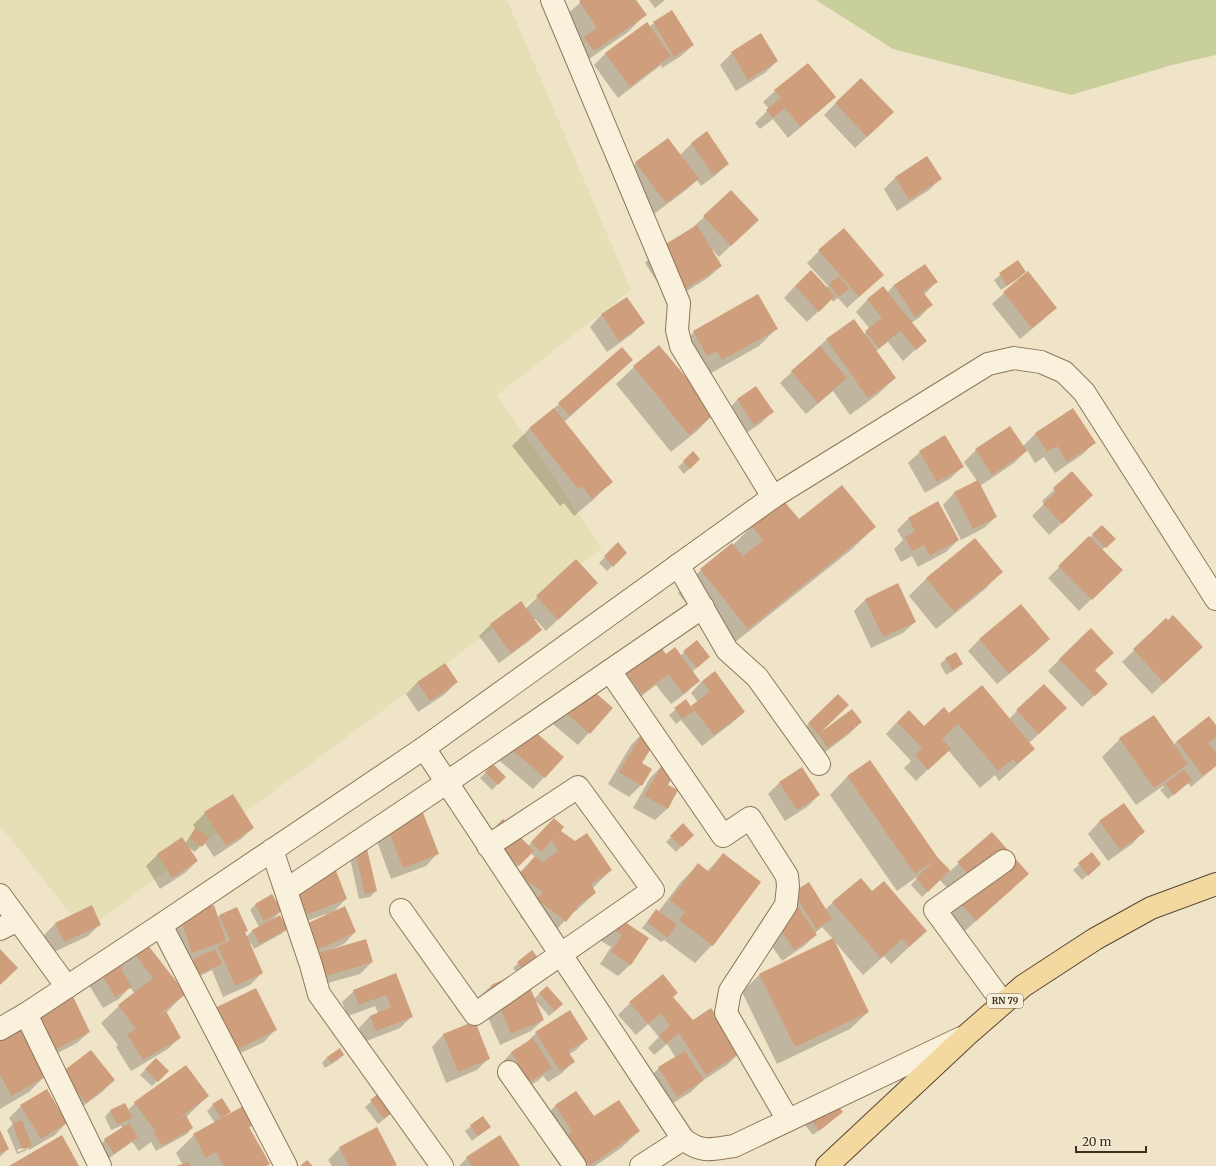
<svg xmlns="http://www.w3.org/2000/svg" width="1216" height="1166" font-family="Merriweather,serif">
<style>
.farmland{fill:#e6deb5}
.green{fill:#c9cf9b}
.shadow{fill:#0003;fill-rule:evenodd}
.building{fill:#cf9f7d}
.lines{fill:none;stroke-linecap:round;stroke-linejoin:round}
.minor-casing{stroke:#8d765c;stroke-width:24}
.primary-casing{stroke:#5b4430;stroke-width:24}
.minor{stroke:#faf1dc;stroke-width:22}
.primary{stroke:#f3d9a0;stroke-width:22}
.labels{text-anchor:middle;stroke-width:4;stroke-linejoin:round;paint-order:stroke}
.shield{fill:#f7eed8;stroke:#756857;stroke-width:1}
.shield-label{font-size:9px;font-weight:bold;fill:#3d2e20}
</style>
<rect width="100%" height="100%" fill="#f0e4c8"/>
<path class="farmland" d="M0 0H507L631 290 497 395 602 548 85 931 0 826Z"/>
<path class="green" d="M816 0H1216V55L1172 65 1071 95 893 49Z"/>
<g class="shadow">
<path d="M583 0H635L645 15 628 32 576 68 562 19Z"/>
<path d="M649 0H665L655 8Z"/>
<path d="M654 23 693 45 681 56 662 68 661 65 618 98 594 65 606 53 649 27Z"/>
<path d="M732 53 777 61 765 73 736 91 720 65Z"/>
<path d="M775 91 835 96 823 108 788 138 773 119 760 129 755 123 769 109 763 102Z"/>
<path d="M836 103 881 124 855 148 824 115Z"/>
<path d="M692 143 728 164 716 175 701 186 697 180 686 190 654 214 624 174 636 163 680 155Z"/>
<path d="M927 157 941 178 929 190 897 211 884 189 895 178Z"/>
<path d="M704 217 746 231 719 257 711 248 721 266 709 277 670 302 645 263 657 251 692 228Z"/>
<path d="M819 251 883 275 847 308 838 298 833 302 831 299 807 322 784 298 795 286 826 288 828 286 807 263Z"/>
<path d="M1017 261 1025 272 1019 278 1001 290 994 280Z"/>
<path d="M925 265 936 282 924 295 931 305 920 317 911 323 925 341 903 361 888 342 876 351 895 378 877 395 850 415 833 391 806 414 780 383 826 340 854 320 864 334 870 329 856 312 867 300 883 288 887 293 894 285Z"/>
<path d="M1004 293 1056 307 1044 319 1020 339 992 304Z"/>
<path d="M626 298 643 323 632 334 607 352 590 327 601 315Z"/>
<path d="M777 328 759 346 704 377 676 350 694 332Z"/>
<path d="M632 360 564 422 611 482 594 499 574 516 564 503 560 506 512 446 529 429 559 404Z"/>
<path d="M634 367 714 413 697 431 671 452 616 384Z"/>
<path d="M756 388 772 412 761 423 742 436 726 412 737 400Z"/>
<path d="M1073 409 1095 442 1083 454 1055 473 1044 457 1035 463 1027 450 1014 463 980 486 996 517 984 528 961 540 943 505 954 493 977 481 964 462 976 450 1010 428 1022 447 1035 434Z"/>
<path d="M920 452 963 466 951 478 925 493 908 463Z"/>
<path d="M693 453 699 459 684 474 678 467Z"/>
<path d="M1072 473 1080 506 1049 535 1032 516 1044 504 1042 501Z"/>
<path d="M909 518 958 540 946 552 918 567 912 556 901 562 894 549 903 540 897 530Z"/>
<path d="M799 520 875 527 851 550 724 651 678 593 701 570 733 545 752 526Z"/>
<path d="M1102 526 1114 539 1102 550 1121 570 1079 611 1048 578Z"/>
<path d="M618 544 626 553 607 571 599 563Z"/>
<path d="M576 560 585 594 546 631 535 619H534L541 630 529 641 499 663 479 636 491 624 526 608Z"/>
<path d="M1002 572 984 590 936 629 909 596 927 578Z"/>
<path d="M866 599 915 622 903 633 871 648 854 611Z"/>
<path d="M1166 619 1190 659 1152 694 1122 662Z"/>
<path d="M980 639H1049L1037 651 997 684 968 651Z"/>
<path d="M697 641 703 662 692 672 698 681 687 692 671 704 656 685 630 705 623 669 666 655 680 656Z"/>
<path d="M946 659 962 664 956 669 946 675 940 664Z"/>
<path d="M1060 659 1094 670 1095 695 1082 707 1048 671Z"/>
<path d="M445 664 457 682 445 694 418 712 406 694 417 683Z"/>
<path d="M702 681 744 712 732 723 702 746 681 720 676 724 669 715 686 701 690 708 698 702 691 693Z"/>
<path d="M571 694 611 708 578 745 548 720Z"/>
<path d="M838 696 821 731 822 732 861 722 849 734 816 759 797 735Z"/>
<path d="M1017 711 1054 720 1029 743 1034 749 1016 766 999 781 995 775 980 788 948 750 916 781 904 768 911 761 886 734 897 722 924 728 949 714 1009 719Z"/>
<path d="M1216 727V766L1191 787 1188 783 1168 799 1160 790 1164 787 1163 786 1136 805 1102 757 1120 739 1174 745 1177 741Z"/>
<path d="M643 733 641 785 629 797 608 784 631 745Z"/>
<path d="M512 735 563 757 533 789 494 756Z"/>
<path d="M870 761 937 858 950 871 992 834 1027 874 1010 891 958 937 932 908 949 890 940 880 922 897 911 885 918 877V876L897 891 830 795 847 777Z"/>
<path d="M493 765 504 777 492 790 480 778Z"/>
<path d="M662 766 667 785 676 791 667 809 655 820 633 808 650 778Z"/>
<path d="M779 783 819 795 807 807 785 821 768 794Z"/>
<path d="M1124 805 1143 832 1132 844 1108 861 1088 834 1099 822Z"/>
<path d="M205 813 253 828 241 839 214 857 204 842 195 852 187 846 197 861 185 873 160 889 146 866 157 855 182 839 185 843 196 829 193 825Z"/>
<path d="M554 819 559 831 611 870 593 888 595 893 577 910 570 915 548 939 520 917 526 910 509 897 505 891 517 875 535 857 531 853 506 877 477 847 528 846Z"/>
<path d="M385 820 437 854 426 866 391 879 373 831Z"/>
<path d="M683 825 693 835 676 852 666 842Z"/>
<path d="M355 852 376 891 370 897 359 899 350 858Z"/>
<path d="M1092 854 1094 870 1082 880 1073 870Z"/>
<path d="M723 855 712 945 695 963 664 940 661 942 642 928 656 911 658 912 681 882 698 865 707 871Z"/>
<path d="M872 892 926 931 891 964 884 956 863 975 835 942 868 1012 850 1029 777 1064 742 992 760 974 833 939 822 927 815 933 816 935 804 946 782 961 759 927 793 893 825 910 833 902Z"/>
<path d="M272 895 281 911 272 920 287 929 281 934 254 949 251 943 249 944 262 973 250 985 223 997 212 970 194 979 188 966 194 959 180 964 165 919 217 918 219 916 244 932 246 937 252 931 259 927 250 910 255 905Z"/>
<path d="M279 896 346 899 332 913 355 932 344 944 332 949V950L372 962 360 974 310 988 304 966 327 915 326 914 291 927Z"/>
<path d="M614 916 648 938 630 965 618 976 600 964 611 947 595 937Z"/>
<path d="M56 923 100 924 88 936 52 953 44 935Z"/>
<path d="M133 950 184 994 166 1013 180 1037 168 1049 131 1071 116 1047 118 1045 101 1023 119 1006 134 993 130 987 119 999 103 1008 86 980Z"/>
<path d="M532 951 525 978 534 999 540 993 556 1010 549 1016 535 1000 543 1020 531 1031 500 1045 479 997 491 986 518 974 513 968Z"/>
<path d="M396 974 412 1016 400 1028 364 1042 359 1028 370 1016 378 1013 375 1006 348 1016 342 1002 354 991Z"/>
<path d="M672 997 692 1021 739 1053 727 1065 702 1081 691 1092 665 1108 647 1080 659 1068 676 1058 667 1044 654 1055 648 1048 659 1037 648 1024 636 1035 618 1015 630 1003Z"/>
<path d="M218 1008 275 1030 264 1042 226 1060 206 1020Z"/>
<path d="M21 1019 89 1032 77 1043 42 1061Z"/>
<path d="M474 1023 489 1058 477 1070 446 1083 432 1047 443 1035Z"/>
<path d="M0 1024 46 1075 29 1092 0 1109Z"/>
<path d="M536 1033 587 1039 575 1051 569 1054 573 1062 562 1073 548 1082 543 1076 539 1080 518 1093 500 1065 511 1053 524 1045Z"/>
<path d="M343 1055 338 1060 325 1068 322 1063 327 1057Z"/>
<path d="M156 1059 168 1071 152 1086 140 1075Z"/>
<path d="M63 1073 114 1080 102 1092 74 1113Z"/>
<path d="M385 1089 393 1112 378 1124 365 1107Z"/>
<path d="M576 1092 593 1118 639 1131 621 1148 595 1166H560L551 1153 555 1148 538 1123 555 1106Z"/>
<path d="M208 1096 186 1117 192 1128 187 1134 156 1151 151 1142 139 1151 132 1142 108 1159 99 1146 105 1140 123 1128 121 1126 111 1130 105 1117 110 1111 125 1104 128 1110 135 1103Z"/>
<path d="M833 1100 842 1112 813 1135 804 1124Z"/>
<path d="M213 1105 229 1112 223 1118 254 1123 249 1128 267 1166H179L183 1165 176 1153 194 1135 215 1123 207 1111Z"/>
<path d="M21 1106 66 1123 55 1135 29 1150 28 1148 25 1151 17 1154 7 1130 13 1124 9 1118ZM25 1147V1149L18 1152 17 1150Z"/>
<path d="M471 1126 490 1127 472 1141 465 1131Z"/>
<path d="M0 1133 8 1149 0 1157Z"/>
<path d="M340 1148 394 1166H332L328 1160Z"/>
<path d="M467 1158 519 1166H459Z"/>
</g>
<g class="building">
<path d="M581 0H636L647 15 594 51 584 37 597 28 579 1Z"/>
<path d="M672 10 694 45 674 57 653 22Z"/>
<path d="M647 22 671 56 630 87 605 53Z"/>
<path d="M761 33 778 61 748 80 731 52Z"/>
<path d="M808 63 836 97 800 127 785 108 773 118 766 110 781 98 774 90Z"/>
<path d="M861 78 894 112 867 137 835 103Z"/>
<path d="M707 131 729 164 713 175 691 143Z"/>
<path d="M668 138 699 179 666 203 635 162Z"/>
<path d="M927 156 942 179 909 200 895 177Z"/>
<path d="M731 190 759 220 731 246 703 216Z"/>
<path d="M697 225 722 266 682 291 656 250Z"/>
<path d="M844 228 884 275 859 297 818 250Z"/>
<path d="M1018 260 1026 272 1007 286 999 273Z"/>
<path d="M925 264 938 282 923 292 933 305 915 317 894 285Z"/>
<path d="M811 270 835 296 819 312 795 286Z"/>
<path d="M1028 271 1057 308 1032 328 1003 292Z"/>
<path d="M839 276 849 289 839 297 829 284Z"/>
<path d="M883 286 927 341 916 350 900 331 879 348 865 331 882 318 867 299Z"/>
<path d="M758 294 778 329 722 360 717 351 707 356 693 331Z"/>
<path d="M627 297 645 323 619 341 601 314Z"/>
<path d="M854 319 896 378 868 398 826 339Z"/>
<path d="M659 345 716 413 689 435 633 366Z"/>
<path d="M820 346 847 378 818 403 791 371Z"/>
<path d="M622 347 633 360 570 416 558 403Z"/>
<path d="M756 386 774 412 754 425 737 399Z"/>
<path d="M554 408 613 482 592 499 582 486 578 489 529 428Z"/>
<path d="M1073 408 1096 443 1067 462 1057 446 1047 452 1035 433Z"/>
<path d="M1010 426 1027 451 992 475 975 449Z"/>
<path d="M945 435 964 467 937 482 919 451Z"/>
<path d="M693 451 700 459 690 469 683 461Z"/>
<path d="M1072 471 1093 495 1062 524 1043 504 1056 492 1053 488Z"/>
<path d="M978 480 997 517 973 529 954 492Z"/>
<path d="M842 485 876 527 748 629 700 569 732 543 743 556 763 540 751 525 783 500 799 519Z"/>
<path d="M938 501 959 540 930 556 924 545 912 551 905 537 915 531 908 518Z"/>
<path d="M1102 525 1116 539 1106 548 1092 534Z"/>
<path d="M1089 536 1123 570 1092 600 1058 566Z"/>
<path d="M975 538 1003 572 954 612 926 578Z"/>
<path d="M618 542 627 553 613 567 604 556Z"/>
<path d="M576 559 598 583 558 620 536 596Z"/>
<path d="M898 583 916 622 883 637 865 599Z"/>
<path d="M521 601 542 630 511 653 490 624Z"/>
<path d="M1021 604 1050 639 1009 674 979 639Z"/>
<path d="M1173 615 1203 647 1164 683 1133 649 1166 618 1168 620Z"/>
<path d="M1091 628 1114 653 1095 670 1108 684 1095 696 1059 659Z"/>
<path d="M697 640 710 657 697 668 683 651Z"/>
<path d="M657 642 666 654 675 647 700 681 683 694 669 674 642 694 622 668Z"/>
<path d="M956 652 963 664 952 670 945 658Z"/>
<path d="M445 663 458 682 430 701 417 682Z"/>
<path d="M715 671 745 712 714 735 691 706 710 691 702 681Z"/>
<path d="M582 681 613 708 590 734 559 707Z"/>
<path d="M1044 684 1067 708 1039 734 1016 710Z"/>
<path d="M982 685 1035 749 1017 764 1013 759 998 771 958 724 942 739 951 749 928 770 915 755 922 748 897 722 909 710 924 726 944 707 949 713Z"/>
<path d="M838 694 849 705 821 732 852 709 862 722 828 748 818 734 808 723Z"/>
<path d="M686 699 694 711 682 719 674 708Z"/>
<path d="M1154 715 1188 764 1154 788 1119 738Z"/>
<path d="M1209 716 1216 725V737L1208 743 1216 753V766L1203 776 1177 741Z"/>
<path d="M524 722 564 757 545 778 505 744Z"/>
<path d="M643 732 656 740 642 763 652 769 642 786 619 772Z"/>
<path d="M870 760 938 858 950 870 928 892 916 878 935 860 915 874 847 776Z"/>
<path d="M493 764 506 777 498 785 485 772Z"/>
<path d="M662 765 675 772 668 785 678 790 668 809 644 796Z"/>
<path d="M802 767 820 795 797 810 779 782Z"/>
<path d="M1184 769 1192 780 1174 795 1165 784Z"/>
<path d="M233 794 254 828 226 846 204 812Z"/>
<path d="M1124 803 1145 832 1120 850 1099 821Z"/>
<path d="M420 805 439 854 403 868 384 819Z"/>
<path d="M554 818 564 827 561 831 575 841 587 833 612 870 591 884 596 893 580 904 566 922 537 899 543 892 526 880 521 873 535 856 543 862 558 851 552 842 556 836 541 852 531 842Z"/>
<path d="M503 819 534 851 519 866 488 834Z"/>
<path d="M683 823 694 835 682 847 670 836Z"/>
<path d="M195 828 209 838 202 847 189 838Z"/>
<path d="M992 832 1029 874 976 921 948 889 967 873 957 862Z"/>
<path d="M182 837 198 861 172 878 157 854Z"/>
<path d="M367 849 377 891 365 894 355 852Z"/>
<path d="M1092 852 1101 864 1088 876 1078 863Z"/>
<path d="M723 853 761 882 713 946 679 920 685 912 670 900 698 863 709 872Z"/>
<path d="M330 855 347 899 303 916 290 883 308 876 303 865Z"/>
<path d="M861 878 872 891 884 881 927 931 909 947 902 939 881 958 832 902Z"/>
<path d="M809 882 832 919 816 929 793 892Z"/>
<path d="M272 894 282 911 264 921 255 904Z"/>
<path d="M793 899 817 935 794 950 770 914Z"/>
<path d="M92 905 101 925 64 942 55 923Z"/>
<path d="M214 905 226 941 192 953 176 906 201 909Z"/>
<path d="M345 906 356 932 317 950 306 924Z"/>
<path d="M237 907 248 931 245 932 263 973 235 986 218 946 230 940 219 915Z"/>
<path d="M656 909 677 925 667 938 647 922Z"/>
<path d="M613 914 649 938 631 965 611 952 622 935 606 925Z"/>
<path d="M280 915 288 929 260 944 252 930Z"/>
<path d="M833 938 869 1012 795 1047 759 974Z"/>
<path d="M366 939 373 962 322 977 315 954Z"/>
<path d="M144 940 186 994 155 1018 166 1011 181 1038 143 1060 127 1034 136 1029 118 1005 153 978 132 950Z"/>
<path d="M0 949 18 968 0 985Z"/>
<path d="M215 949 222 964 199 974 193 959Z"/>
<path d="M532 950 543 964 529 976 517 962Z"/>
<path d="M116 956 123 968 121 970 132 987 115 997 97 967Z"/>
<path d="M523 971 544 1020 511 1034 491 985Z"/>
<path d="M396 973 413 1017 376 1031 370 1016 391 1007 386 995 359 1005 353 990Z"/>
<path d="M663 974 678 993 673 997 693 1020 711 1008 740 1053 706 1075 679 1033 666 1044 659 1035 670 1026 661 1013 648 1024 629 1002Z"/>
<path d="M547 986 563 1004 555 1011 539 993Z"/>
<path d="M69 988 90 1032 54 1050 32 1006Z"/>
<path d="M256 988 277 1030 238 1049 217 1007Z"/>
<path d="M570 1010 588 1039 568 1051 575 1062 560 1071 535 1032Z"/>
<path d="M13 1015 48 1075 12 1096 0 1075V1023Z"/>
<path d="M475 1021 490 1059 458 1072 443 1034Z"/>
<path d="M533 1038 552 1068 530 1082 511 1052Z"/>
<path d="M340 1048 344 1055 331 1063 327 1057Z"/>
<path d="M91 1050 115 1080 86 1103 62 1072Z"/>
<path d="M685 1051 704 1080 677 1097 658 1067Z"/>
<path d="M156 1058 169 1071 158 1082 145 1069Z"/>
<path d="M186 1065 209 1096 175 1121 186 1115 193 1128 162 1146 154 1133 156 1132 134 1102Z"/>
<path d="M386 1088 400 1106 384 1119 370 1100Z"/>
<path d="M47 1089 67 1123 41 1139 20 1105Z"/>
<path d="M576 1091 594 1116 619 1100 640 1131 589 1166 568 1134 572 1131 555 1105Z"/>
<path d="M222 1098 231 1112 221 1118 212 1104Z"/>
<path d="M833 1099 843 1112 819 1131 809 1117Z"/>
<path d="M125 1103 133 1118 117 1125 110 1110Z"/>
<path d="M245 1105 255 1124 249 1127 270 1164 267 1166H224L216 1152 206 1158 193 1134Z"/>
<path d="M483 1116 491 1127 478 1136 470 1125Z"/>
<path d="M22 1120 32 1146 22 1149 12 1123Z"/>
<path d="M129 1123 138 1137 114 1154 104 1139Z"/>
<path d="M377 1127 397 1165 394 1166H349L339 1147Z"/>
<path d="M0 1130 9 1149 0 1153Z"/>
<path d="M62 1135 79 1166H9Z"/>
<path d="M500 1135 520 1166H472L466 1157Z"/>
<path d="M307 1160 313 1166H300Z"/>
<path d="M189 1162 190 1166H176Z"/>
</g>
<g class="lines">
<g class="minor-casing">
<g id="minor">
<path d="M552 0 679 303 677 330 681 346 773 497"/>
<path d="M678 565 727 650 757 677 819 764"/>
<path d="M610 671 723 836 750 818 787 876 788 886 786 905 730 991 726 1013 788 1120"/>
<path d="M424 748 683 1139C703 1154 711 1149 734 1146L961 1038"/>
<path d="M272 850 311 965 319 994 442 1166"/>
<path d="M286 890 446 783 703 607"/>
<path d="M0 895 67 987"/>
<path d="M401 910 475 1014 653 890 578 787 488 846"/>
<path d="M161 925 286 1166"/>
<path d="M0 929 18 920"/>
<path d="M1003 1003 935 910 1004 861"/>
<path d="M26 1014 100 1166"/>
<path d="M0 1029 26 1014 161 925 424 748 773 497 988 364 1014 358 1041 362 1064 372 1084 392 1216 599"/>
<path d="M509 1072 575 1166"/>
<path d="M641 1166 683 1139"/>
</g>
</g>
<g class="primary-casing">
<path id="primary" d="M827 1166 968 1034 1023 986 1095 939 1151 908 1216 884"/>
</g>
<use href="#minor" class="minor"/>
<use href="#primary" class="primary"/>
</g>
<g class="labels">
<rect class="shield" x="987" y="994" width="36" height="14" rx="3"/>
<g class="shield-label">
<text x="1005" y="1004">RN 79</text>
</g>
</g>
<path d="M1076 1146v6h70v-6" fill="none" stroke="#3d2e20" stroke-width="2"/>
<text x="1082" y="1146" font-size="12" fill="#3d2e20" stroke="#f7eed8" stroke-width="3" paint-order="stroke">20 m</text>
</svg>
